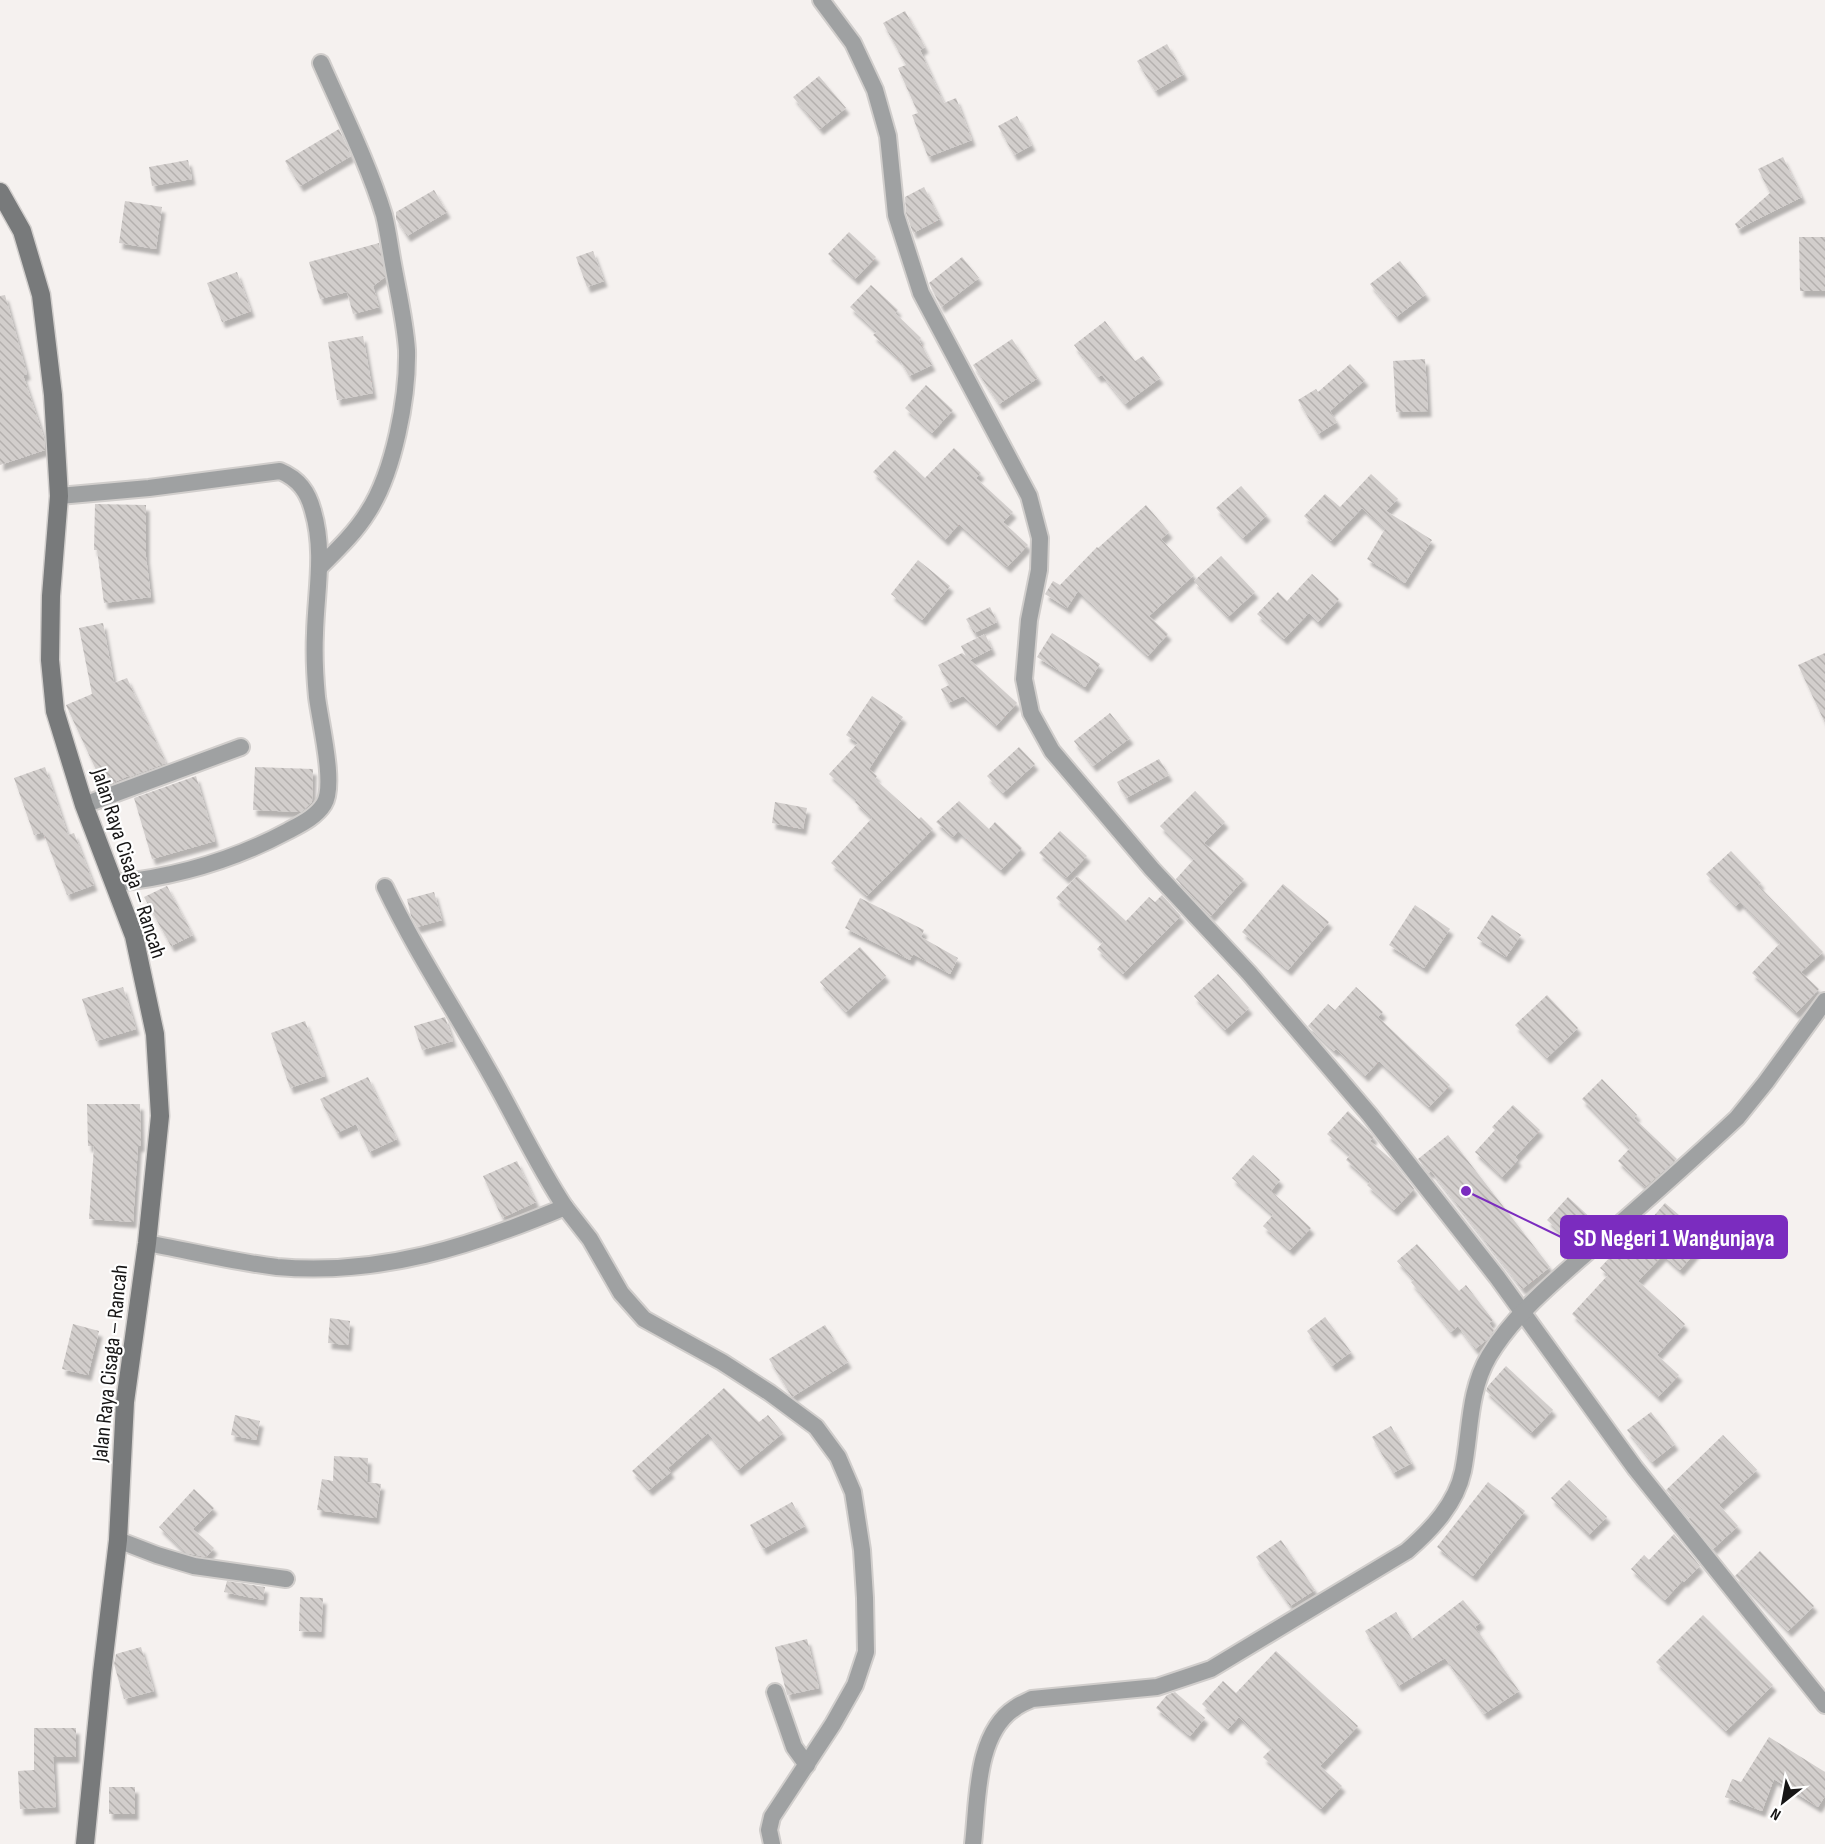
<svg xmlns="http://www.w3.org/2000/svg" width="1825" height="1844" font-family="'Sofia Sans Condensed',sans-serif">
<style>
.building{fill:url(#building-back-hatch);filter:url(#shadow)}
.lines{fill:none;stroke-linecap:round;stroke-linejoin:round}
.street-casing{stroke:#d1cecc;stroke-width:20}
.secondary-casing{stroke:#d1cecc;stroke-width:21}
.street{stroke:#9fa1a2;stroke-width:16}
.secondary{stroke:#787a7b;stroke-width:18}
.labels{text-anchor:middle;stroke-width:4.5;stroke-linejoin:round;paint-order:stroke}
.street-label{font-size:22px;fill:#161515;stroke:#fff}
.leader{fill:none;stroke:#7b2cbf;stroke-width:2}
.callout-dot{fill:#7b2cbf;stroke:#fff;stroke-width:2}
.callout{fill:#7b2cbf;stroke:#7b2cbf;stroke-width:2}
.callout-label{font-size:24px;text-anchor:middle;font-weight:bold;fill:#fff}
</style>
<defs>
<pattern id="building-back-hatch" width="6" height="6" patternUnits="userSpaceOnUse" patternTransform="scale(1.5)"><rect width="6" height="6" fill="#d2cecc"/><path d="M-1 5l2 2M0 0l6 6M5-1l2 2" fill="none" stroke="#b4b0ae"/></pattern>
<filter id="shadow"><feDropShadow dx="3.5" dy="6" stdDeviation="1.5" flood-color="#0004"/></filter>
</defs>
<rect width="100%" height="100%" fill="#f5f1ef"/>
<g class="building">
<path d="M905 11 925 47 920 50 944 103 956 98 972 140 928 157 912 115 918 113 898 68 906 65 883 23Z"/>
<path d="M1167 44 1184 74 1155 91 1137 61Z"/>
<path d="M819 76 846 108 820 129 793 97Z"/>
<path d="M1017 116 1032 145 1014 155 998 126Z"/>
<path d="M339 129 351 156 300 186 285 161Z"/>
<path d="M1783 157 1802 197 1738 229 1735 224 1770 193 1758 169Z"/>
<path d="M188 160 192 179 152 186 149 167Z"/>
<path d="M924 187 940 219 913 233 906 213 905 197Z"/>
<path d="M434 190 447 212 407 236 396 219V212Z"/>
<path d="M125 201 162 207 156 249 119 243Z"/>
<path d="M849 232 876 257 855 279 828 254Z"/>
<path d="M1799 237H1825V291H1800Z"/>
<path d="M379 243 385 277 373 286 379 307 353 314 347 292 320 299 309 262Z"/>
<path d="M593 251 604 281 587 287 576 257Z"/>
<path d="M962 257 979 278 941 307 929 283Z"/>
<path d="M1400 261 1426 294 1396 317 1370 284Z"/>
<path d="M237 272 251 311 222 322 207 283Z"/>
<path d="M871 285 898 310 895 313 921 338 919 340 932 365 909 376 900 360 873 335 877 332 850 307Z"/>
<path d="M5 295 27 374 23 375 44 438 45 450 0 465V296Z"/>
<path d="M1105 321 1135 361 1143 356 1160 378 1125 404 1102 375 1098 377 1074 345Z"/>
<path d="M363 336 373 393 337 400 328 342Z"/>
<path d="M1012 339 1038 378 999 404 973 365Z"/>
<path d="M1425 359 1428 411 1396 412 1393 361Z"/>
<path d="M1350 364 1365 380 1330 411 1337 422 1318 434 1298 400 1316 389 1318 392Z"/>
<path d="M926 385 953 410 932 433 905 408Z"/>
<path d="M954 448 981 473 976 478 1013 512 1003 522 1028 545 1007 567 959 524 945 540 873 472 895 450 925 478Z"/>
<path d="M1371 474 1398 499 1386 511 1432 540 1405 583 1367 559 1385 529 1362 508 1331 541 1304 516 1325 494 1340 507Z"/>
<path d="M1241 486 1267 515 1243 538 1216 508Z"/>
<path d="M95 504 146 505V557L151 597 104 603 97 550H94Z"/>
<path d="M1146 505 1169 532 1161 539 1194 575 1149 616 1168 634 1148 656 1078 591 1067 608 1045 594 1053 581 1060 585 1097 547 1098 548Z"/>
<path d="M1221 556 1255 592 1228 617 1194 581Z"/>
<path d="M918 560 950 586 922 620 891 594Z"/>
<path d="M1312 574 1339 599 1318 622 1309 613 1284 639 1257 614 1278 592 1287 601Z"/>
<path d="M990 607 997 622 974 633 966 619Z"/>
<path d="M103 623 114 683 127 678 166 763 129 777 128 776 104 787 66 705 92 694 79 628Z"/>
<path d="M1052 633 1100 664 1085 687 1037 657Z"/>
<path d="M985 634 992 649 970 660 1017 703 996 726 963 696 948 703 941 689 949 685 938 665 962 653 966 656 961 646Z"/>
<path d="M1825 653V723L1798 665Z"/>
<path d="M872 696 903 717 869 769 877 776 875 779 919 819 921 817 933 829 867 896 831 863 872 818 855 802 857 800 829 774 858 743 846 735Z"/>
<path d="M1110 713 1130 738 1093 766 1074 741Z"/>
<path d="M1019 747 1035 764 1003 793 987 776Z"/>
<path d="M1159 759 1169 775 1126 798 1117 782Z"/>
<path d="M45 767 68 835 74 833 94 885 67 895 43 832 34 835 14 778Z"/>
<path d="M255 767 313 769 312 802 301 812 253 810Z"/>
<path d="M196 776 215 841 152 859 134 798Z"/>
<path d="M1195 791 1225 822 1204 843 1244 879 1211 916 1176 879 1194 859 1160 826Z"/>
<path d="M959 801 989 829 995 822 1022 848 1001 870 958 831 953 837 936 822Z"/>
<path d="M775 802 807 808 803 829 772 823Z"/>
<path d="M1060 831 1087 856 1066 878 1039 853Z"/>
<path d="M1731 851 1761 883 1758 885 1823 952 1801 972 1819 989 1796 1013 1752 973 1780 943 1740 902 1736 906 1706 874Z"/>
<path d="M1077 876 1126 921 1149 897 1155 902 1162 895 1181 916 1123 974 1097 949 1103 942 1056 898Z"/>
<path d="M1283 884 1329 922 1288 970 1242 932Z"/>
<path d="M167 886 193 935 171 946 144 897Z"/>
<path d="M434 892 442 920 417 927 411 916 407 899Z"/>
<path d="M860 898 924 930 921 937 958 958 950 974 913 954 910 960 845 928Z"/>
<path d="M1415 905 1450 929 1424 968 1389 945Z"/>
<path d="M1492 915 1521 935 1506 957 1477 938Z"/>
<path d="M860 947 886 976 846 1012 820 982Z"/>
<path d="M1218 974 1249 1008 1225 1030 1194 996Z"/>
<path d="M123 987 136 1029 96 1041 82 999Z"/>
<path d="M1356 987 1383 1012 1378 1017 1450 1085 1429 1107 1379 1061 1365 1076 1336 1049 1334 1051 1308 1026 1328 1004 1335 1010Z"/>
<path d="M1547 995 1578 1028 1547 1058 1515 1025Z"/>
<path d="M445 1017 453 1041 422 1050 414 1026Z"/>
<path d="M305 1021 325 1076 290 1088 271 1033Z"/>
<path d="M368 1077 397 1139 369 1152 356 1124 337 1133 320 1099Z"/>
<path d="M1602 1079 1637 1115 1634 1118 1677 1159 1645 1187 1618 1161 1630 1148 1582 1099Z"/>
<path d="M87 1104H140L141 1146H138L133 1222 89 1219 94 1146H88Z"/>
<path d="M1513 1105 1540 1130 1515 1157 1518 1160 1502 1177 1475 1152 1495 1130 1492 1127Z"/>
<path d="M1348 1111 1368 1130 1374 1137 1370 1141 1393 1161 1414 1189 1394 1210 1367 1185 1370 1182 1346 1160 1350 1155 1327 1134Z"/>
<path d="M1448 1135 1550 1267 1522 1289 1431 1171 1429 1173 1418 1159Z"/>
<path d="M1253 1155 1280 1180 1271 1191 1311 1228 1290 1250 1263 1226 1273 1215 1232 1178Z"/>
<path d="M517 1161 536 1202 502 1218 483 1176Z"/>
<path d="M1568 1197 1595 1222 1574 1245 1547 1220Z"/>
<path d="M1665 1203 1707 1239 1680 1270 1663 1255 1638 1281 1685 1324 1657 1355 1679 1375 1658 1397 1572 1314 1608 1275 1600 1268 1621 1245 1625 1249Z"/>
<path d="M1417 1244 1459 1291 1466 1285 1493 1320 1489 1323 1494 1330 1488 1339 1475 1349 1458 1326 1451 1332 1411 1282 1414 1280 1397 1261Z"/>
<path d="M1325 1317 1351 1352 1332 1366 1307 1331Z"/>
<path d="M330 1318 350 1321 348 1345 328 1343Z"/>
<path d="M73 1324 99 1331 88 1375 62 1369Z"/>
<path d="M825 1325 848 1362 792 1397 769 1359Z"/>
<path d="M1506 1366 1553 1410 1531 1433 1486 1391 1488 1386Z"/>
<path d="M724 1388 759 1422 768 1415 783 1433 738 1470 708 1433 668 1468 671 1472 649 1490 632 1471Z"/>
<path d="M1651 1412 1675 1444 1652 1462 1627 1430Z"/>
<path d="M235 1415 260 1421 256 1440 231 1435Z"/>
<path d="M1391 1426 1412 1463 1393 1473 1372 1437Z"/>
<path d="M1723 1435 1757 1470 1719 1505 1738 1526 1713 1549 1689 1519 1690 1517 1666 1490Z"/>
<path d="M334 1456 368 1458 367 1482 381 1484 376 1518 317 1510 322 1479 333 1481Z"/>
<path d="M1569 1480 1607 1517 1589 1535 1551 1498Z"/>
<path d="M1488 1482 1525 1511 1473 1576 1437 1547Z"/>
<path d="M194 1489 214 1508 193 1529 214 1548 206 1557 186 1553 159 1527Z"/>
<path d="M792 1502 805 1526 763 1549 750 1525Z"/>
<path d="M1674 1534 1700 1566 1684 1582 1683 1580 1665 1600 1631 1569 1644 1555 1649 1560Z"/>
<path d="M1281 1540 1315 1590 1290 1606 1256 1557Z"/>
<path d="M1760 1551 1814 1606 1788 1631 1735 1576Z"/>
<path d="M227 1581 265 1587 263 1600 224 1592Z"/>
<path d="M300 1597 323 1598 321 1632 299 1631Z"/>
<path d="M1463 1600 1481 1622 1475 1627 1519 1691 1484 1714 1445 1658 1398 1686 1365 1631 1396 1612 1412 1639Z"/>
<path d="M1703 1615 1773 1685 1726 1731 1656 1662Z"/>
<path d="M807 1639 819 1688 787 1695 775 1647Z"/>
<path d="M141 1647 154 1691 124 1699 114 1664 116 1654Z"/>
<path d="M1276 1651 1358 1726 1320 1766 1342 1786 1321 1809 1263 1757 1272 1748 1239 1717 1228 1729 1202 1704 1223 1681 1236 1693Z"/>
<path d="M1175 1692 1205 1718 1190 1736 1156 1708 1167 1695Z"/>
<path d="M34 1728H76V1757H53L56 1807 20 1809 18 1771 34 1770Z"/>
<path d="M1769 1737 1825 1772V1796L1818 1807 1774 1779 1762 1811 1725 1797 1732 1779 1741 1782Z"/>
<rect x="109" y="1787" width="26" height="27"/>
</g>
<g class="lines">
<g class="street-casing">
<g id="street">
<path d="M821 0 853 43 875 90 888 136 896 215 921 293 1029 496 1040 538 1039 570 1029 620 1024 679 1031 713 1052 751 1152 869 1249 973 1369 1114 1497 1277 1635 1468 1825 1705"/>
<path d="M59 496 149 488 280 471C299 479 308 492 313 511 325 552 316 592 315 633 314 654 315 676 317 697 320 722 336 785 324 804 316 817 301 824 288 831 234 860 176 877 115 883"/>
<path d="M320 567C337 550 355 533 368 512 394 472 408 397 407 350 405 321 398 292 393 264 390 248 388 231 384 215 368 163 343 113 321 63"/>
<path d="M84 805 241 747"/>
<path d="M565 1207 590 1239 621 1293 644 1319 722 1362 770 1393 816 1427 838 1457 853 1492 862 1550 865 1598 866 1652 855 1685 833 1724 772 1817 769 1830 772 1844"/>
<path d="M147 1243C190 1251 234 1262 277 1267 380 1276 472 1246 565 1207 537 1165 516 1119 491 1075 456 1012 416 952 385 887"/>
<path d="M118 1540 157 1555 194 1566 286 1579"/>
<path d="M775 1692 794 1747 807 1765"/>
<path d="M973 1844C978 1802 975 1734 1015 1708 1020 1704 1026 1702 1032 1699L1157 1687 1211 1669 1407 1551C1432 1529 1456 1504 1463 1471 1471 1431 1468 1392 1489 1356 1516 1311 1560 1277 1599 1242 1646 1201 1692 1160 1737 1118L1766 1082 1825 1001"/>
</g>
</g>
<g class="secondary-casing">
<path id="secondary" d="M0 192 22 231 41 295 53 395 59 496 51 596 50 660 55 711 84 805 134 936 155 1034 160 1116 147 1243 125 1402 118 1540 102 1673 85 1844"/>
</g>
<use href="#street" class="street"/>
<use href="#secondary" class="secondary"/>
</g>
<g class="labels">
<g class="street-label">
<text transform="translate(130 863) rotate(72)" y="8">Jalan Raya Cisaga – Rancah</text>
<text transform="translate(109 1363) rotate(-84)" y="8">Jalan Raya Cisaga – Rancah</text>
</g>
</g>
<path class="leader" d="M1466 1191L1561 1237"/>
<circle class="callout-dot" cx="1466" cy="1191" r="6"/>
<rect class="callout" x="1561" y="1216" width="226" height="42" rx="6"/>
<g class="callout-label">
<text x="1674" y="1246">SD Negeri 1 Wangunjaya</text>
</g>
<g transform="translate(1783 1802) rotate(211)" stroke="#ffffff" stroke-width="4.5" paint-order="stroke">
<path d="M0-4.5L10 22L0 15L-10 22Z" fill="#161515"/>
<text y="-9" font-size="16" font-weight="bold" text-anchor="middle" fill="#161515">N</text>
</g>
</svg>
